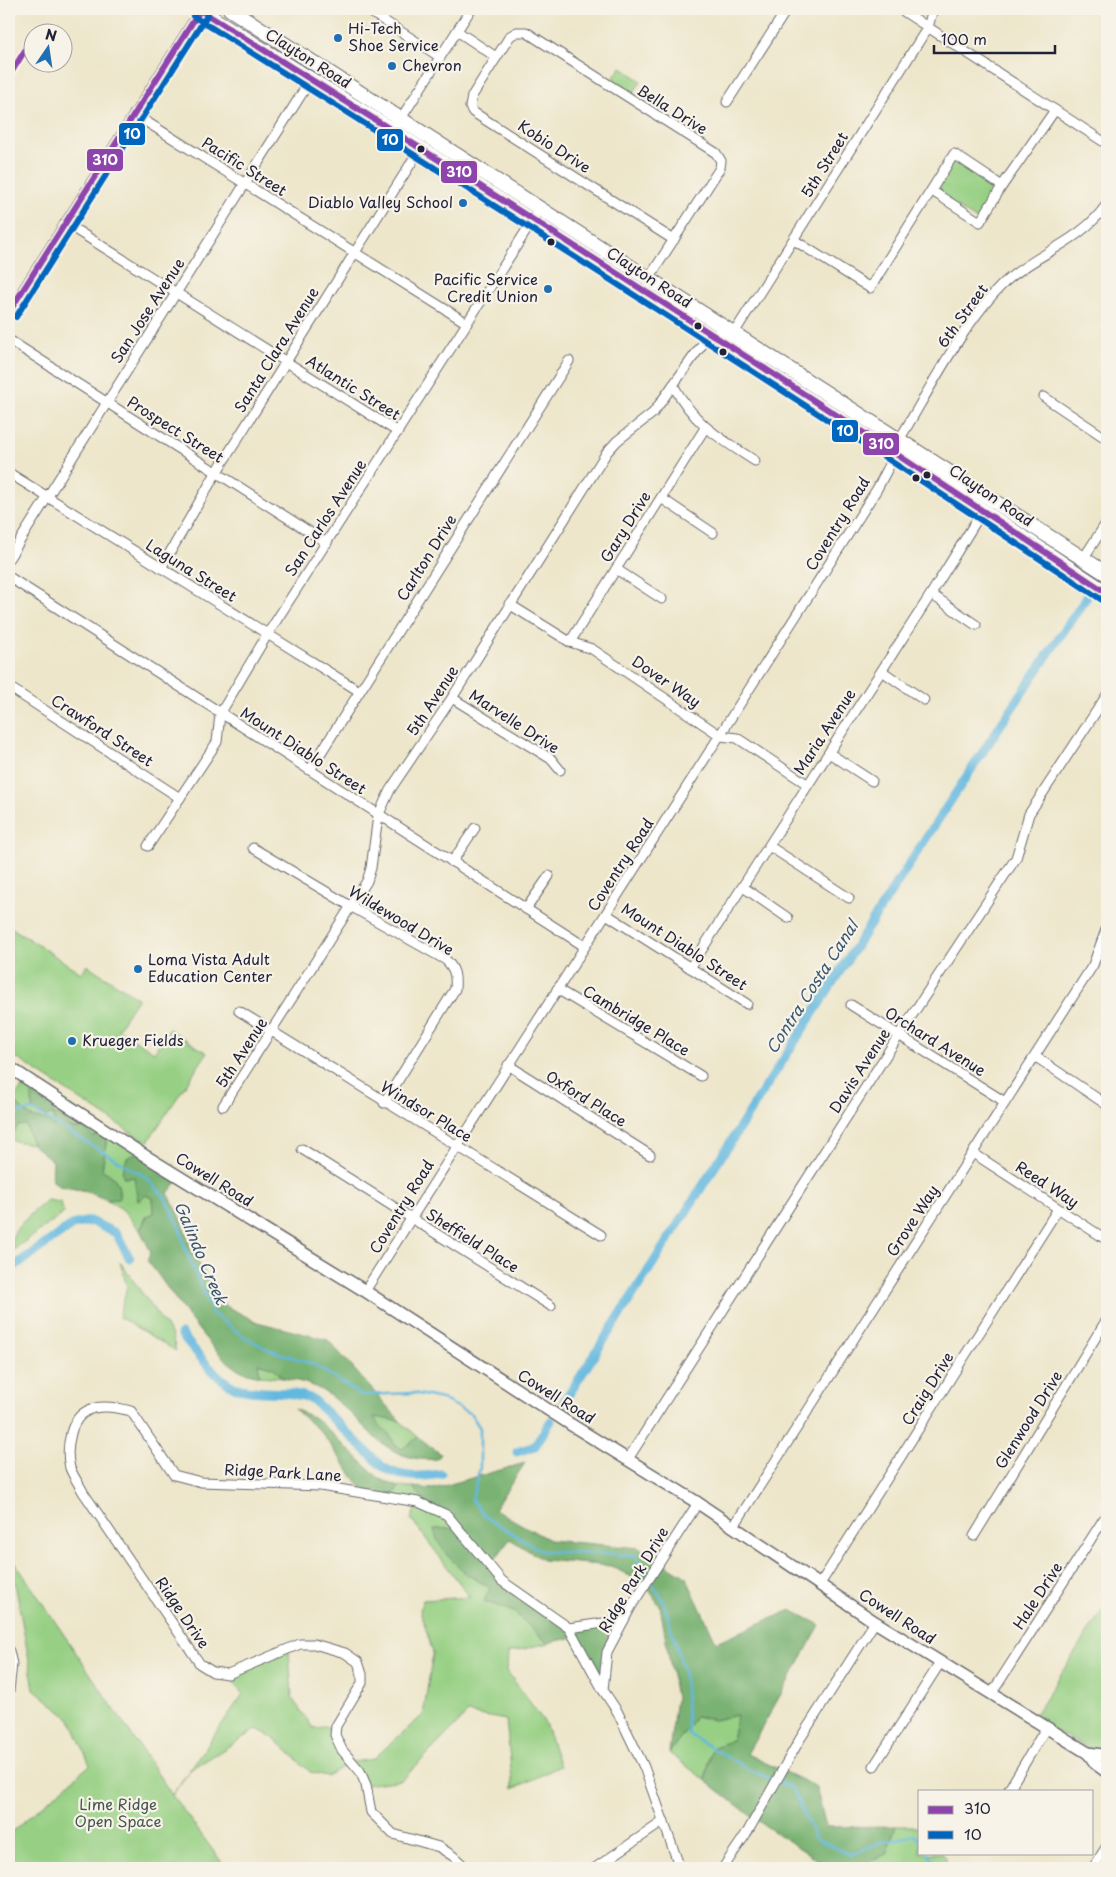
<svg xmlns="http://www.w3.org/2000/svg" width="1116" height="1877" font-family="'Playpen Sans',sans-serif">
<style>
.green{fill:#97d084;stroke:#5c7960}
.forest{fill:#79b272;stroke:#4e6a56}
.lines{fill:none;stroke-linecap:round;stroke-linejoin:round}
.stream{stroke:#63b8df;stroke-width:2.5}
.canal{stroke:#63b8df;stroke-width:9}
.minor-casing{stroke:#69676d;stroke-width:11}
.tertiary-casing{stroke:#69676d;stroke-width:14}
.primary-casing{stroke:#69676d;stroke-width:16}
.minor{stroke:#fff;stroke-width:9}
.tertiary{stroke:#fff;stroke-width:11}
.primary{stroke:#fff;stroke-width:14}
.bus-1-casing{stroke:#f7f3e8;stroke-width:10}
.bus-2-casing{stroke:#f7f3e8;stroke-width:10}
.bus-1{stroke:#8e44ad;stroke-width:6}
.bus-2{stroke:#0065bd;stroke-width:6}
.poi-dot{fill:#1f6fb2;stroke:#f7f3e8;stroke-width:2}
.bus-dot{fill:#22223b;stroke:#f7f3e8;stroke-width:2}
.labels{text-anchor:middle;stroke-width:4.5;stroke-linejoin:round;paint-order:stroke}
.poi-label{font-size:15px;fill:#22223b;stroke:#f7f3e8;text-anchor:start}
.street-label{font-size:15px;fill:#22223b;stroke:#f7f3e8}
.park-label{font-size:15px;fill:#455651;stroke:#f7f3e8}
.water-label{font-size:16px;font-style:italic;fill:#395674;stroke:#f7f3e8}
.line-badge{stroke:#f7f3e8;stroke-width:2}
.badge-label{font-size:14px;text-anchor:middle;font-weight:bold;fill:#fff}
</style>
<rect width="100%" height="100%" fill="#f7f3e8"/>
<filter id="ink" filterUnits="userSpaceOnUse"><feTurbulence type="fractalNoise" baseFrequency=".02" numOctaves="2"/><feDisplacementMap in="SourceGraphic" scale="10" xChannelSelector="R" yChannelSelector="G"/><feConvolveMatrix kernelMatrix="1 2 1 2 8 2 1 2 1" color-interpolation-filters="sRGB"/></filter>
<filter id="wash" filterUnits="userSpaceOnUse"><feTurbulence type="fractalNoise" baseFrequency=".0096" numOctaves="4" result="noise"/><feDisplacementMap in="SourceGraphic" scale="20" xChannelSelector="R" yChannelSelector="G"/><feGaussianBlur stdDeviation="1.12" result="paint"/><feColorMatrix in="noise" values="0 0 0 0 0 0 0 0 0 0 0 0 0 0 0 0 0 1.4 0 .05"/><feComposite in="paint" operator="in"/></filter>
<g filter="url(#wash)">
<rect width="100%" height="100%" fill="#ede6ca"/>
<g class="green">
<path d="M621 67 641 81 633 94 612 80Z"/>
<path d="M954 154 1002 186 980 222 932 191Z"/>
<path d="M9 926 81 973 87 965 138 998 118 1029 154 1052 169 1029 207 1053 147 1143 9 1053Z"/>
<path d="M29 1079 139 1151 134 1177 138 1201 145 1195 153 1198 154 1214 147 1216 140 1230 122 1209 107 1200 119 1199C120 1183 116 1177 102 1170L108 1132 93 1137 67 1125 54 1115 55 1128 45 1120 31 1117 12 1100Z"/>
<path d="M26 1125 32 1144 9 1140V1134L14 1132 18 1126Z"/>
<path d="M47 1200 60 1202 64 1213 9 1253C9 1228 30 1216 47 1200Z"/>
<path d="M120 1262 172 1335 176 1351 119 1317 127 1287Z"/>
<path d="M257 1363 274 1368 283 1378 260 1376Z"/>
<path d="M373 1417 400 1421 418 1437 402 1449 394 1444C391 1431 379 1428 373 1417Z"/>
<path d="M399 1487H413L431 1508 458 1528 464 1573 491 1588 484 1601 514 1612 548 1643 508 1653 507 1671 545 1723 560 1766 513 1789 506 1720 468 1713 402 1780 366 1785 352 1762 327 1776 310 1772 274 1738 257 1729 190 1770 172 1795 226 1868H9V1834L90 1765 70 1719 34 1689 10 1555 172 1795 243 1694 228 1674 289 1649 292 1698 313 1728 336 1726 335 1735 352 1762 373 1759 423 1715 433 1653 420 1610 423 1600 470 1597 411 1519 418 1502 391 1498Z"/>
<path d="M1107 1603V1758L1032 1719Z"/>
<path d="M737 1715 732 1740 712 1748 705 1780 669 1753 696 1716 714 1720Z"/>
<path d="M896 1826H917L920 1829V1853H942L947 1859 940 1868H916L908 1863 882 1868H857L886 1854Z"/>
</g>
<g class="forest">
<path d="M32 1093 51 1094 54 1115 64 1117 67 1125 74 1129 85 1128 93 1137 108 1131 102 1170C116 1177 120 1183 119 1199L107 1200 86 1191 59 1186 52 1180 53 1161 32 1144 26 1125 18 1126 14 1132 9 1134V1103L12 1100 31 1117 45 1120 55 1127 53 1115 46 1116 32 1110Z"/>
<path d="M139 1151 181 1177 168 1193 182 1220 191 1250 224 1305 257 1322 328 1340 400 1421 374 1417C379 1429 391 1431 394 1444L402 1449 418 1437 441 1454 437 1459C382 1464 366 1420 326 1393 313 1384 299 1381 283 1378L274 1368 258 1363 260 1376C253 1374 244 1373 238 1369 210 1353 168 1287 147 1260L151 1252 140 1230 147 1216 154 1213 153 1198 145 1195 138 1201 134 1177 124 1178 122 1172 127 1158Z"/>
<path d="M294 1409 315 1418 380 1479 399 1487 391 1498 365 1493 321 1432Z"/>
<path d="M525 1463 494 1509 549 1540 639 1548 686 1577 716 1642 791 1610 820 1625 747 1754 816 1787 826 1827 896 1826 886 1854 857 1868H830L755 1819 705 1780 712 1748 732 1740 737 1715 714 1720 696 1716 669 1753 676 1698 660 1606 645 1584 611 1566 543 1560 510 1539 490 1566 569 1628 624 1620 607 1652 603 1690 574 1637 548 1643 514 1612 484 1601 490 1588C468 1575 439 1556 434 1529L457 1528 431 1508 413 1487 433 1489Z"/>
</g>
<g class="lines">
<g class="stream">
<path d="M9 1120 13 1119 19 1112 32 1110 144 1176 164 1196 179 1226 185 1249 213 1314 246 1338 270 1350 313 1364 361 1395 413 1393 442 1399 471 1414 480 1428V1467L472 1500 487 1518 542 1551 635 1555 648 1576"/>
<path d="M651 1581 663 1600 684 1672 688 1734 748 1769 774 1780"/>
<path d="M779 1782 792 1788 815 1838 851 1855 878 1843 915 1835 920 1841"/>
<path d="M928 1853 936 1864 943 1868"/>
</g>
<g class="canal">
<path d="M9 1270 72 1225 90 1221 116 1233 130 1259"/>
<path d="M181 1334C195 1350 219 1384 240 1389 264 1395 289 1389 312 1399L383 1467C402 1479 420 1477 441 1474"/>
<path d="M564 1402C739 1131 909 857 1091 591"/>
<path d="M517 1452 535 1446 551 1421"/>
</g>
</g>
</g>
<g filter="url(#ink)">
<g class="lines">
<g class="minor-casing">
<g id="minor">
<path d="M366 9 440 57"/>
<path d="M900 9 1107 144"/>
<path d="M457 31 496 57"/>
<path d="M727 102 787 9"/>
<path d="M134 114 467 323"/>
<path d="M393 131 471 9"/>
<path d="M932 191 980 222 1002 186"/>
<path d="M65 223 398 432"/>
<path d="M794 240 870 288 954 154 1002 186 1055 110"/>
<path d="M649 278 720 168 721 161 716 153 526 32H517L510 36 472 96 470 107 473 112 674 240"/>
<path d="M665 291 670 301 691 315"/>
<path d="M9 312 201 9"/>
<path d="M734 333 928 27 933 9"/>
<path d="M709 335 722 334 757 357 769 359"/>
<path d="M9 340 327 543"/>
<path d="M673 385C696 426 717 436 755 461"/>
<path d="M1044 397 1107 439"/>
<path d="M9 473 359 691"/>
<path d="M661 498 713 533"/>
<path d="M9 558 311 79"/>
<path d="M1083 559 1107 522"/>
<path d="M161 568 216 473 420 149"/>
<path d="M616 569 662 599"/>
<path d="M9 577 584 946"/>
<path d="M931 594 976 625"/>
<path d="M509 604 570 642 592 649 721 736 737 738 807 784"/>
<path d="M570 642 705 428"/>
<path d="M882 671 924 700"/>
<path d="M9 687 180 798"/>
<path d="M452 698 551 759 560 770"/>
<path d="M829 753 872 781"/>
<path d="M310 770 569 361"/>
<path d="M148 846 217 742 220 714 267 635 535 217"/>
<path d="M769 846 849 898"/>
<path d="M253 848 352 907 446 960C455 969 456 976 455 989L384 1103"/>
<path d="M452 862 475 828"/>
<path d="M743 887 788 918"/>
<path d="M526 909 549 876"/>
<path d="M606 914 747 1004"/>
<path d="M690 968 931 594 983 510"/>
<path d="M557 989 701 1076"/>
<path d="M851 1005 1005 1102"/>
<path d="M239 1011 601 1235"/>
<path d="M1036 1057 1107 1105"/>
<path d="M508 1065 650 1155"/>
<path d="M223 1106 367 881 371 868 378 816 390 790 452 698 607 452 617 441 653 413 709 335"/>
<path d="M302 1149 551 1306"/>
<path d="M973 1153 1107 1240"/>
<path d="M365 1291 877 489 896 453 899 440C929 391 964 321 1005 282 1037 253 1081 242 1107 204"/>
<path d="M628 1459 899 1035 1016 858 1029 814 1107 695"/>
<path d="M734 1526 1093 965 1107 927"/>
<path d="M974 1536 1107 1319"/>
<path d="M820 1584 1058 1209"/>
<path d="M569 1628 624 1620"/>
<path d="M9 1651 12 1664 9 1691"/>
<path d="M992 1693 1107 1514"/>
<path d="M874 1766 940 1663"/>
<path d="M1008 1791 1046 1728"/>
<path d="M466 1868 453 1856 439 1847 393 1834 371 1812 366 1785 360 1771 342 1750 335 1735 336 1726 362 1683V1674L358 1662 345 1653 314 1644H300L228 1674 213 1672 200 1664 83 1492C79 1484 73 1476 70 1468 67 1456 68 1444 71 1433 79 1403 105 1404 131 1411L174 1475 201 1482 320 1486 418 1502 447 1515 502 1581 569 1628 603 1690"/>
<path d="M595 1868 664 1821"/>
<path d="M680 1868 644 1767 617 1711 603 1690 607 1652 632 1605 698 1503"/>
<path d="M723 1868 748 1831 800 1739 875 1622"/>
<path d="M1093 1868 1107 1846"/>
</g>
</g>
<g class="tertiary-casing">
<g id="tertiary">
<path d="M9 1067 147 1157 365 1291 570 1424 698 1503 875 1622 1088 1753 1102 1755 1107 1758"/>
<path d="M1088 1753 1096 1764 1107 1772"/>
</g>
</g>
<g class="primary-casing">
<g id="primary">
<path d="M198 9 381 123 871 439 896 453 1107 593"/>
<path d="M230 9 1107 574"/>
</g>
</g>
<use href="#minor" class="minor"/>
<use href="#tertiary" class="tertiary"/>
<use href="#primary" class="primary"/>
<g class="bus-1-casing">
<g id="bus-1">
<path d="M198 9C504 199 807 394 1107 593"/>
<path d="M9 76 32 39"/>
<path d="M9 312 201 9"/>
</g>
</g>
<g class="bus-2-casing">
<g id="bus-2">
<path d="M193 16C499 207 802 401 1102 600"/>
<path d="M16 317 208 14"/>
</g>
</g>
<use href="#bus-1" class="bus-1"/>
<use href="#bus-2" class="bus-2"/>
</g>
</g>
<g class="poi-dot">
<circle cx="338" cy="38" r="5"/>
<circle cx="392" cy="66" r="5"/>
<circle cx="463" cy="203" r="5"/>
<circle cx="548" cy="289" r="5"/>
<circle cx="138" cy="969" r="5"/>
<circle cx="72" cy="1041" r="5"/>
</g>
<g class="bus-dot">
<circle cx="421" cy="149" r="4.5"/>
<circle cx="551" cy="242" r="4.5"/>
<circle cx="698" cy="326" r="4.5"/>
<circle cx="723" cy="352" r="4.5"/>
<circle cx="927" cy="475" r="4.5"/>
<circle cx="916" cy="478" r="4.5"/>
</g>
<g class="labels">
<g class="poi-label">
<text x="348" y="34">Hi-Tech<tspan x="348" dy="17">Shoe Service</tspan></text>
<text x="402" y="71">Chevron</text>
<text x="453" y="208" text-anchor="end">Diablo Valley School</text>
<text x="538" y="285" text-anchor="end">Pacific Service<tspan x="538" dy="17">Credit Union</tspan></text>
<text x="148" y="965">Loma Vista Adult<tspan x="148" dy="17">Education Center</tspan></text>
<text x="82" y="1046">Krueger Fields</text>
</g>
<g class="street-label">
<text transform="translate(308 59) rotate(32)" y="5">Clayton Road</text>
<text transform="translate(672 110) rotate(32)" y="5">Bella Drive</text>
<text transform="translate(554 147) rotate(33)" y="5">Kobio Drive</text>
<text transform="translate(825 165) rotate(-58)" y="5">5th Street</text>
<text transform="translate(244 167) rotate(32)" y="5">Pacific Street</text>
<text transform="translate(649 278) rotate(33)" y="5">Clayton Road</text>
<text transform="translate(148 311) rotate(-57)" y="5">San Jose Avenue</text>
<text transform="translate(963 316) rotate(-54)" y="5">6th Street</text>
<text transform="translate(277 350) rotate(-58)" y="5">Santa Clara Avenue</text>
<text transform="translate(353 388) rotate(32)" y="5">Atlantic Street</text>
<text transform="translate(175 430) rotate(32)" y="5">Prospect Street</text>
<text transform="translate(991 496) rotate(34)" y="5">Clayton Road</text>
<text transform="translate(326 518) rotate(-57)" y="5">San Carlos Avenue</text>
<text transform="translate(838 524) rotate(-58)" y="5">Coventry Road</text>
<text transform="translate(626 527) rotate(-58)" y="5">Gary Drive</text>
<text transform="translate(427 558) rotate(-58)" y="5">Carlton Drive</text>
<text transform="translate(191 571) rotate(32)" y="5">Laguna Street</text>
<text transform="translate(666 682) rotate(34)" y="5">Dover Way</text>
<text transform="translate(433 701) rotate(-57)" y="5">5th Avenue</text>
<text transform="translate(514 722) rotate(33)" y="5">Marvelle Drive</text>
<text transform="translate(102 731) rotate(33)" y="5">Crawford Street</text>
<text transform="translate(825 732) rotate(-57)" y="5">Maria Avenue</text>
<text transform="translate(303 751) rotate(33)" y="5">Mount Diablo Street</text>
<text transform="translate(621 865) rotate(-57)" y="5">Coventry Road</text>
<text transform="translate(401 921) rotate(31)" y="5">Wildewood Drive</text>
<text transform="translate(684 947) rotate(33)" y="5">Mount Diablo Street</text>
<text transform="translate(636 1021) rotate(31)" y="5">Cambridge Place</text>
<text transform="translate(935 1042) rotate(32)" y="5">Orchard Avenue</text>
<text transform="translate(242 1053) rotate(-57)" y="5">5th Avenue</text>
<text transform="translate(860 1071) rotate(-57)" y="5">Davis Avenue</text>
<text transform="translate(586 1099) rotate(32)" y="5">Oxford Place</text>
<text transform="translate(426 1112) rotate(31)" y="5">Windsor Place</text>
<text transform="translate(214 1180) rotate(32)" y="5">Cowell Road</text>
<text transform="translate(1047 1185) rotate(33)" y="5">Reed Way</text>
<text transform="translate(402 1207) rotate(-58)" y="5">Coventry Road</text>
<text transform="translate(913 1221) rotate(-57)" y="5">Grove Way</text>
<text transform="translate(472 1241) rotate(32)" y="5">Sheffield Place</text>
<text transform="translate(928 1389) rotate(-58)" y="5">Craig Drive</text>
<text transform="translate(556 1397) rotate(32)" y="5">Cowell Road</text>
<text transform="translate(1029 1420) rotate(-58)" y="5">Glenwood Drive</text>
<text transform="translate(283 1473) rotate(3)" y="5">Ridge Park Lane</text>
<text transform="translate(634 1580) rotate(-59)" y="5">Ridge Park Drive</text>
<text transform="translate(1038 1596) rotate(-57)" y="5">Hale Drive</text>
<text transform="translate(182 1613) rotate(56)" y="5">Ridge Drive</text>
<text transform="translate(897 1617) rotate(33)" y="5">Cowell Road</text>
</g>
<g class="park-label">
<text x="118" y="1810">Lime Ridge<tspan x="118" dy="17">Open Space</tspan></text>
</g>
<g class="water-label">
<text transform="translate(812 987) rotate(-57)" y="6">Contra Costa Canal</text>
<text transform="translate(201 1253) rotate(67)" y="6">Galindo Creek</text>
</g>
</g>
<g class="line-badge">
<rect x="118" y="122" width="28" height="24" rx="5" fill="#0065bd"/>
<rect x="376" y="128" width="28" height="24" rx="5" fill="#0065bd"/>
<rect x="86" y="148" width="38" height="24" rx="5" fill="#8e44ad"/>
<rect x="440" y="160" width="38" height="24" rx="5" fill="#8e44ad"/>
<rect x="831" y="419" width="28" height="24" rx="5" fill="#0065bd"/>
<rect x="862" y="432" width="38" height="24" rx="5" fill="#8e44ad"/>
</g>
<g class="badge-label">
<text x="132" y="139">10</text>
<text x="390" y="145">10</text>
<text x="105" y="165">310</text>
<text x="459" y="177">310</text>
<text x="845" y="436">10</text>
<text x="881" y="449">310</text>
</g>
<rect width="1116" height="1877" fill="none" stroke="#f7f3e8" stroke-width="30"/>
<rect x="918" y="1790" width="175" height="65" fill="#f7f3e8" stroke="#a29fa3"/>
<rect x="928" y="1806" width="25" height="8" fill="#8e44ad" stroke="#a29fa3"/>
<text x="964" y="1814" font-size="15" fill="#22223b">310</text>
<rect x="928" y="1831" width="25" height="8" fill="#0065bd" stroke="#a29fa3"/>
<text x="964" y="1840" font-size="15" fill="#22223b">10</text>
<g transform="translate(48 48) rotate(13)"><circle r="24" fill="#f7f3e8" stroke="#a29fa3"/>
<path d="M0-4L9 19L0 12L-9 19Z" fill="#1f6fb2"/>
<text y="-8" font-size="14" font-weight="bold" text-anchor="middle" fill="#22223b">N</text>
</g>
<path d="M934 45v8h121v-8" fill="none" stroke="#22223b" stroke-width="2.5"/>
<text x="941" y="45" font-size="15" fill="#22223b" stroke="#f7f3e8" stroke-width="4" paint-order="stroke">100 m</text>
</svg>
